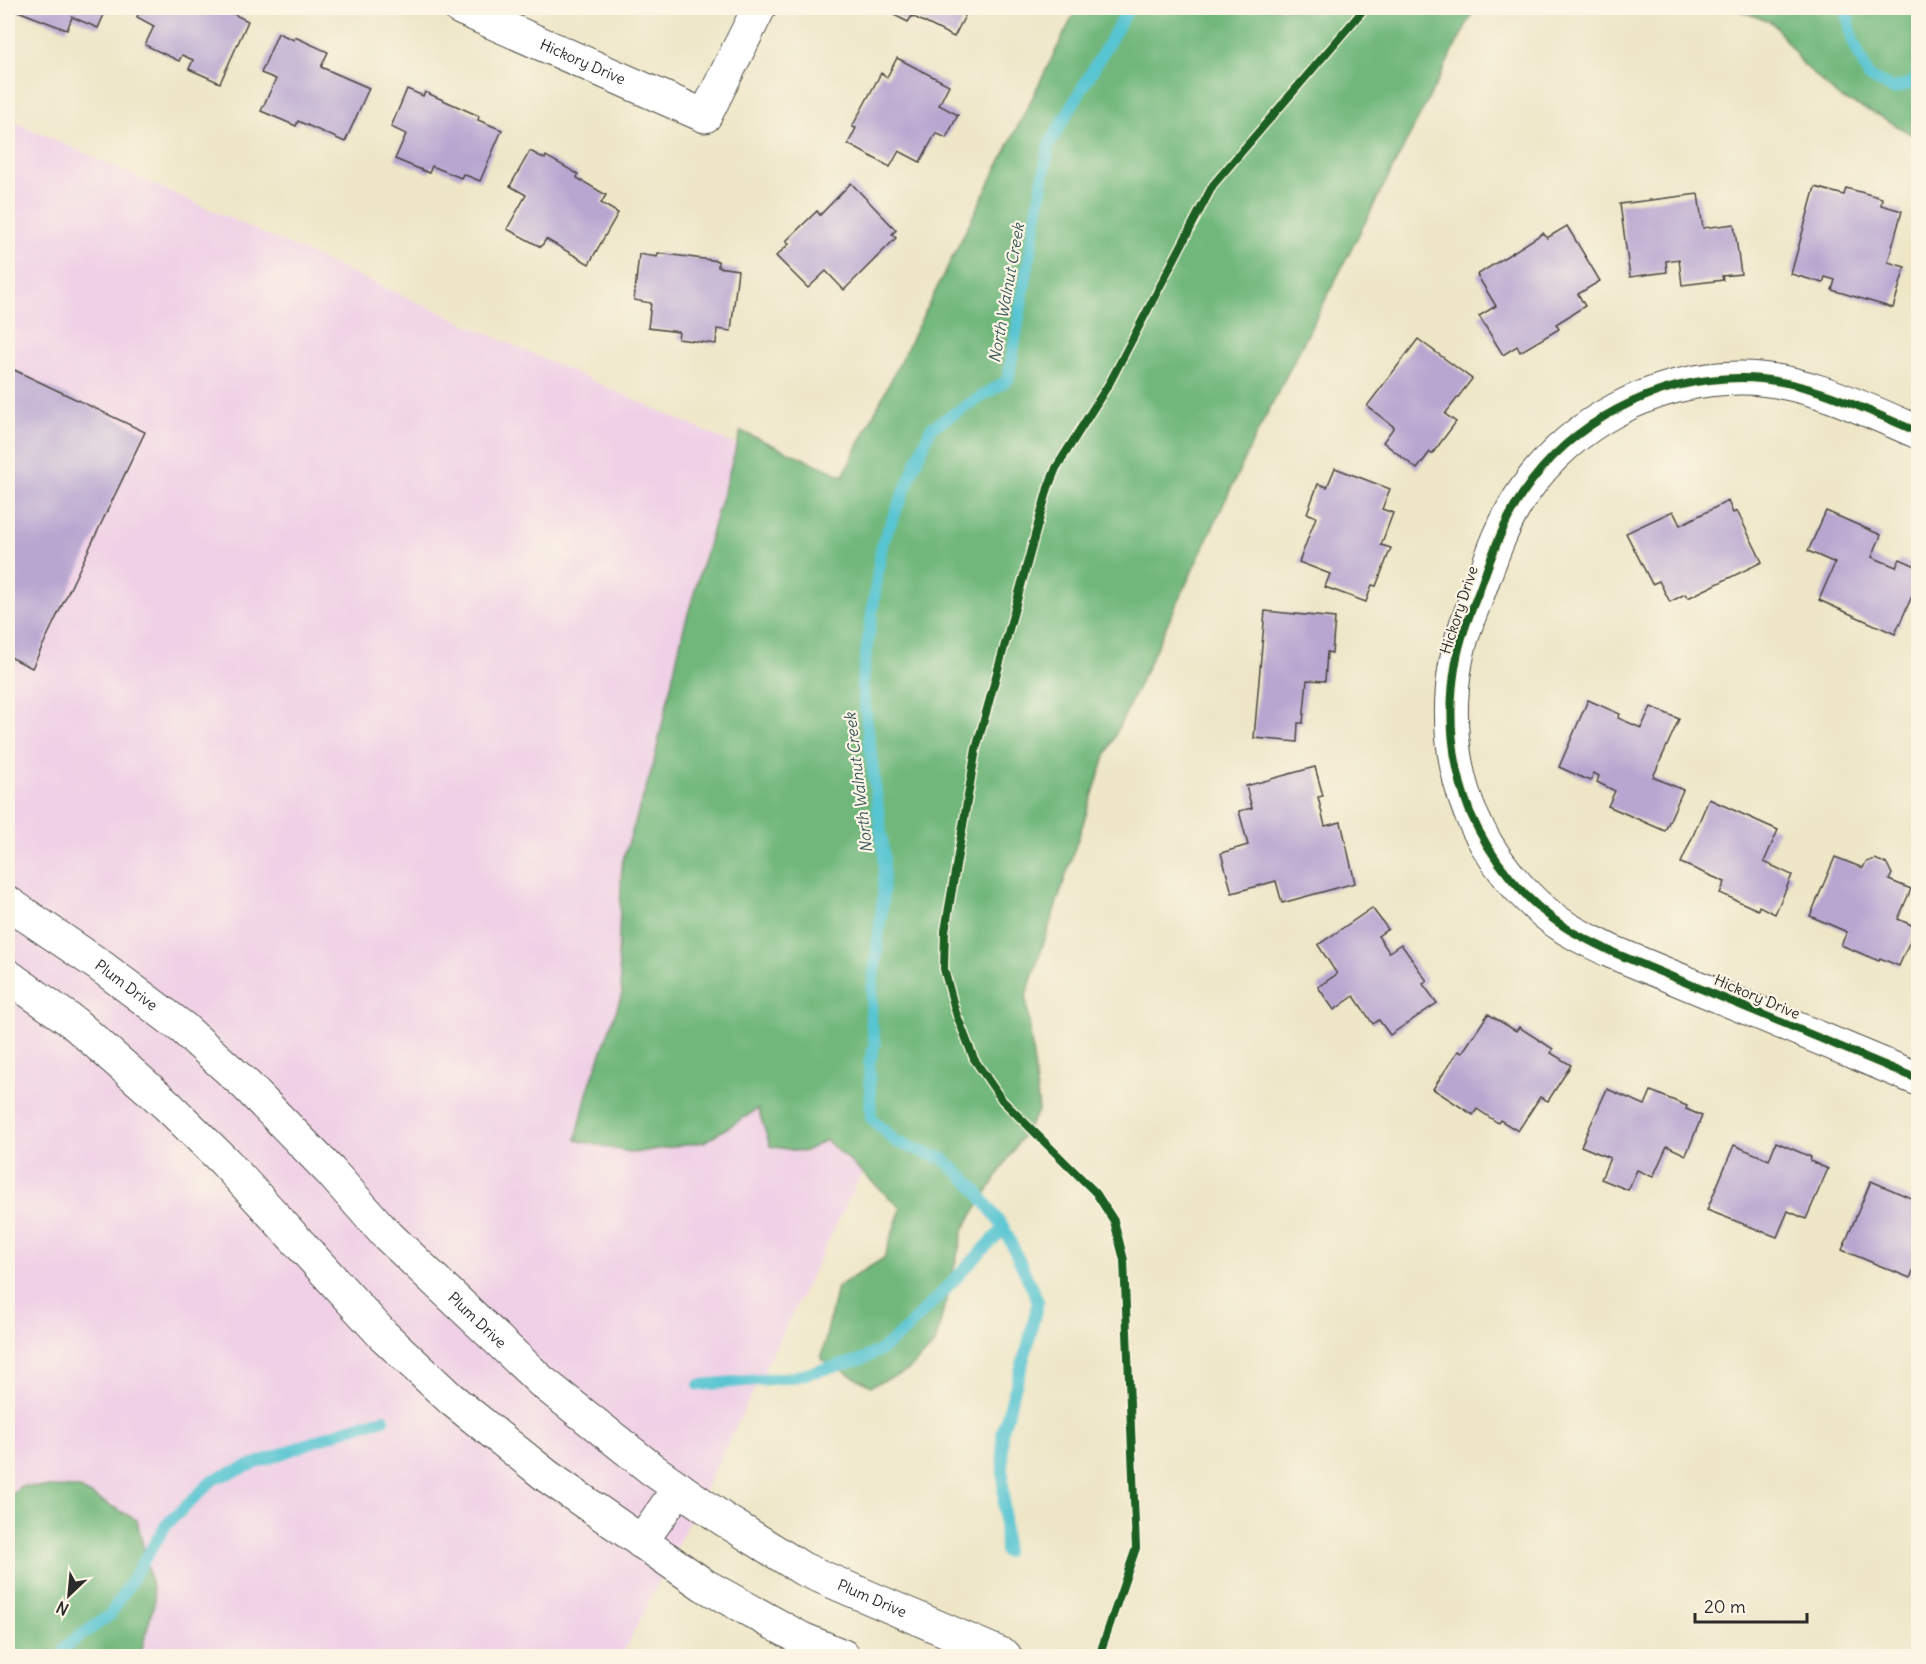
<svg xmlns="http://www.w3.org/2000/svg" width="1926" height="1664" font-family="Delius,sans-serif">
<style>
.built{fill:#efd0e6}
.forest{fill:#71b77c;stroke:#4e7154;stroke-width:1.5}
.lines{fill:none;stroke-linecap:round;stroke-linejoin:round}
.stream{stroke:#59c5d2;stroke-width:12}
.building{fill:#b8a6d0}
.minor-casing{stroke:#484742;stroke-width:35}
.minor{stroke:#fff;stroke-width:33}
.cycleway-casing{stroke:#fcf5e5;stroke-width:11}
.cycleway{stroke:#1b5e20;stroke-width:8}
.labels{text-anchor:middle;stroke-width:4.5;stroke-linejoin:round;paint-order:stroke}
.street-label{font-size:15px;fill:#2b2b2b;stroke:#fcf5e5}
.water-label{font-size:16px;font-style:italic;fill:#39595d;stroke:#fcf5e5}
</style>
<rect width="100%" height="100%" fill="#fcf5e5"/>
<filter id="ink" filterUnits="userSpaceOnUse"><feTurbulence type="fractalNoise" baseFrequency=".0167" numOctaves="2"/><feDisplacementMap in="SourceGraphic" scale="12" xChannelSelector="R" yChannelSelector="G"/><feConvolveMatrix kernelMatrix="1 2 1 2 8 2 1 2 1" color-interpolation-filters="sRGB"/></filter>
<filter id="wash" filterUnits="userSpaceOnUse"><feTurbulence type="fractalNoise" baseFrequency=".008" numOctaves="4" result="noise"/><feDisplacementMap in="SourceGraphic" scale="24" xChannelSelector="R" yChannelSelector="G"/><feGaussianBlur stdDeviation="1.35" result="paint"/><feColorMatrix in="noise" values="0 0 0 0 0 0 0 0 0 0 0 0 0 0 0 0 0 1.4 0 .05"/><feComposite in="paint" operator="in"/></filter>
<g filter="url(#wash)">
<rect width="100%" height="100%" fill="#eee6c7"/>
<path class="built" d="M8 119 823 484 940 1016 622 1656H8Z"/>
<g class="forest">
<path d="M1077 8H1475L1255 437 1105 757 1026 996 1039 1110 964 1228 935 1344 907 1371 871 1386 821 1359 837 1287 884 1258 901 1208 826 1140 803 1152 770 1146 758 1109 704 1142 633 1153 576 1140 588 1090 622 994 618 957 622 863 653 766 683 631 741 431 843 476Z"/>
<path d="M1732 8H1918V138L1882 117 1839 97 1803 64 1773 23Z"/>
<path d="M21 1486 78 1488 137 1520 155 1600 140 1656H8V1498Z"/>
</g>
<g class="lines">
<g class="stream">
<path d="M1846 8 1853 41 1869 77 1893 89 1916 81 1918 67"/>
<path d="M699 1385 794 1377 860 1360 881 1350 907 1329 1004 1228"/>
<path d="M1005 1552 1002 1433 1028 1344 1038 1301 1004 1228 973 1186 943 1159 896 1142 871 1118 869 1064 875 1043 871 1021 872 989 883 898 884 856 862 683 882 544 931 428 1008 380 1049 145 1129 8"/>
<path d="M62 1656 66 1646 110 1615 166 1525 214 1479 350 1428 384 1419"/>
</g>
</g>
<g id="blocks">
<g class="building">
<path d="M10 8H107L98 28 72 17 67 30Z"/>
<path d="M141 8H224L223 9 248 21 220 83 189 69 193 60 182 55 179 61 145 45 154 26 137 17Z"/>
<path d="M880 8H969L954 37 912 16 908 22Z"/>
<path d="M980 8H993L990 13Z"/>
<path d="M278 33 294 40 295 37 328 52 321 67 369 88 345 142 298 121 296 126 261 111 276 79 261 73Z"/>
<path d="M897 58 949 85 939 105 958 115 946 138 936 133 920 162 899 151 890 167 848 144 856 128 852 127 881 73 887 77Z"/>
<path d="M407 89 423 96 425 92 479 116 478 120 502 130 480 181 463 174 461 178 432 166 429 173 395 159 406 134 391 127Z"/>
<path d="M530 151 545 159 546 156 578 174 577 178 606 195 601 203 618 213 589 264 546 239 541 247 507 229 526 195 510 186Z"/>
<path d="M851 183 896 230 892 234 896 238 844 290 826 271 808 288 776 256 789 244 786 241 817 211 820 215Z"/>
<path d="M1815 187 1844 195 1846 188 1882 198 1881 205 1902 211 1888 262 1905 267 1893 308 1832 290 1835 280 1825 277 1823 283 1791 274Z"/>
<path d="M1698 194 1703 228 1734 224 1741 274 1722 276 1723 280 1682 285 1679 259 1666 261 1667 272 1630 277 1620 204Z"/>
<path d="M1567 226 1600 281 1578 294 1585 306 1556 324 1559 329 1520 352 1517 346 1503 355 1479 316 1496 306 1477 275 1543 233 1547 238Z"/>
<path d="M658 253 718 261V267L738 270 731 331 717 329 716 344 678 339 679 332 648 328 651 303 634 300 639 254 657 257Z"/>
<path d="M1418 339 1472 379 1445 414 1456 422 1432 454 1430 452 1417 469 1383 442 1394 427 1367 406Z"/>
<path d="M8 367 145 432 32 668 8 656Z"/>
<path d="M1335 468 1390 489 1382 509 1393 513 1381 545 1391 548 1376 586 1372 585 1366 602 1325 587 1330 574 1299 562 1316 517 1307 513 1318 484 1327 487Z"/>
<path d="M1728 501 1733 513 1737 511 1762 562 1688 598 1685 594 1670 602 1659 581 1652 584 1626 533 1673 511 1680 525Z"/>
<path d="M1826 511 1881 535 1872 557 1896 567 1900 559 1918 567V586L1915 595 1913 594 1895 634 1819 600 1835 563 1808 551Z"/>
<path d="M1265 611 1335 618 1332 653 1327 652 1325 681 1307 680 1303 723H1298L1297 742 1254 738Z"/>
<path d="M1588 700 1620 714 1618 718 1641 728 1651 707 1679 719 1653 777 1683 790 1665 831 1608 806 1615 791 1597 782 1599 776 1594 773 1590 781 1559 767Z"/>
<path d="M1315 767 1323 796 1318 797 1325 826 1341 822 1355 883 1282 903 1276 881 1232 893 1221 853 1248 845 1239 811 1252 808 1246 786Z"/>
<path d="M1709 799 1778 830 1764 862 1792 875 1775 914 1759 906 1758 910 1720 893 1725 882 1681 863Z"/>
<path d="M1835 857 1863 868 1866 862 1875 859 1887 864 1892 874 1889 880 1911 889 1898 919 1916 927 1899 966 1880 958 1879 961 1841 945 1847 932 1810 916Z"/>
<path d="M1372 908 1388 929 1378 936 1389 952 1401 944 1427 981 1423 984 1437 1003 1390 1035 1379 1020 1373 1024 1354 996 1334 1010 1318 987 1337 974 1318 945Z"/>
<path d="M1488 1014 1516 1031 1519 1027 1553 1049 1551 1053 1571 1065 1548 1101 1540 1097 1518 1131 1500 1120 1498 1123 1477 1109 1473 1115 1433 1089 1458 1051 1462 1053Z"/>
<path d="M1607 1089 1645 1105 1651 1091 1687 1106 1686 1109 1702 1116 1686 1155 1667 1146 1653 1177 1637 1170 1628 1190 1601 1179 1610 1158 1581 1146Z"/>
<path d="M1776 1142 1811 1157 1810 1161 1828 1169 1806 1219 1788 1211 1777 1237 1707 1210 1734 1145 1769 1160Z"/>
<path d="M1871 1181 1918 1201V1260L1910 1278 1842 1250Z"/>
</g>
</g>
</g>
<g filter="url(#ink)">
<use href="#blocks" fill-opacity="0" stroke="#484742" stroke-width="1.5"/>
<g class="lines">
<g class="minor-casing">
<g id="minor">
<path id="s1" d="M460 8 705 116 759 8"/>
<path d="M1918 432C1862 408 1803 378 1741 378 1655 378 1571 422 1523 493 1503 522 1491 558 1479 591 1470 614 1460 638 1456 662 1447 711 1451 764 1470 812 1489 857 1524 901 1566 928 1580 937 1595 943 1610 951L1918 1079"/>
<path id="s2" d="M8 903 99 965 183 1028 246 1085 330 1171 384 1232 541 1381 653 1470 723 1519 803 1569 1005 1656"/>
<path d="M8 976 74 1023 166 1104 225 1162 383 1335 451 1399 547 1476 704 1585 802 1639 843 1656"/>
<path d="M641 1542 679 1488"/>
</g>
</g>
<use href="#minor" class="minor"/>
<g class="cycleway-casing">
<g id="cycleway">
<path d="M1918 432C1862 408 1803 378 1741 378 1655 378 1571 422 1523 493 1503 522 1491 558 1479 591 1470 614 1460 638 1456 662 1447 711 1451 764 1470 812 1489 857 1524 901 1566 928 1580 937 1595 943 1610 951L1918 1079"/>
<path d="M1099 1656 1136 1548 1124 1260 1114 1221 1096 1193 1002 1100 974 1059 956 1013 944 969 945 931 976 749 1048 488 1056 468 1110 382 1213 185 1365 8"/>
</g>
</g>
<use href="#cycleway" class="cycleway"/>
</g>
</g>
<g class="labels">
<g class="street-label">
<text dy="5" stroke="none"><textPath href="#s1" startOffset="134">Hickory Drive</textPath></text>
<text transform="translate(1459 610) rotate(-72)" y="5">Hickory Drive</text>
<text dy="5" stroke="none"><textPath href="#s2" startOffset="144">Plum Drive</textPath></text>
<text transform="translate(1757 997) rotate(23)" y="5">Hickory Drive</text>
<text dy="5" stroke="none"><textPath href="#s2" startOffset="630">Plum Drive</textPath></text>
<text dy="5" stroke="none"><textPath href="#s2" startOffset="1116">Plum Drive</textPath></text>
</g>
<g class="water-label">
<text transform="translate(1006 293) rotate(-80)" y="6">North Walnut Creek</text>
<text transform="translate(858 783) rotate(-97)" y="6">North Walnut Creek</text>
</g>
</g>
<rect width="1926" height="1664" fill="none" stroke="#fcf5e5" stroke-width="30"/>
<g transform="translate(69 1595) rotate(206)" stroke="#fcf5e5" stroke-width="4.5" paint-order="stroke">
<path d="M0-4.5L10 22L0 15L-10 22Z" fill="#2b2b2b"/>
<text y="-9" font-size="16" font-weight="bold" text-anchor="middle" fill="#2b2b2b">N</text>
</g>
<path d="M1695 1613v9h112v-9" fill="none" stroke="#2b2b2b" stroke-width="3"/>
<text x="1704" y="1613" font-size="18" fill="#2b2b2b" stroke="#fcf5e5" stroke-width="4.5" paint-order="stroke">20 m</text>
</svg>
